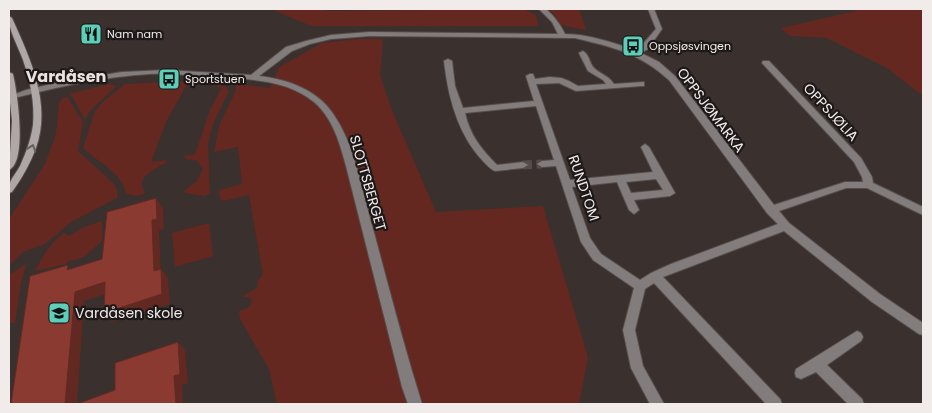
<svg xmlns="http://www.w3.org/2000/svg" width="932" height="413" font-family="Poppins,sans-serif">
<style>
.green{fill:#642820}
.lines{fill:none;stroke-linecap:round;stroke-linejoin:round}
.street-tunnel{stroke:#554c4a;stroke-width:9;stroke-dasharray:9 4.5;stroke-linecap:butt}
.street-casing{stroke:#574e4c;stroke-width:2}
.secondary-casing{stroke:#574e4c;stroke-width:2}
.street{fill:#827d7c;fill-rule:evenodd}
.secondary{fill:#afa7a5;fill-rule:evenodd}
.shaded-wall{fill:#612922}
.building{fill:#8a3a30;stroke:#612922}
.oneway{stroke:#66605f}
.labels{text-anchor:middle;stroke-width:4.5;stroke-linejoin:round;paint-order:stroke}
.far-poi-label{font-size:11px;fill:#f1ebe9;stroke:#1e1919;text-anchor:start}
.street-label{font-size:14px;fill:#f1ebe9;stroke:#1e1919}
.poi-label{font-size:14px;fill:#f1ebe9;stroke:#1e1919;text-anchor:start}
.far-district-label{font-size:16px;font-weight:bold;fill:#ede1de;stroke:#1e1919}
</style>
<rect width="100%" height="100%" fill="#3a302e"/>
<g class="green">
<path d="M271 9H323L326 11 523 9 536 15 538 26H311Z"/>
<path d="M547 9H579L586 30 560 25 554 14Z"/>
<path d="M853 9H923V96L887 68 827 38 790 36 781 28 856 11Z"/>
<path d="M358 39H383L380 75 391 108 436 212 543 206 588 357 579 404H277L269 369 240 319 239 311 249 307 252 300 249 297H241L257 288 258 280 263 275 249 195 223 201 220 199 219 190 242 184 238 147 214 152 219 126 236 90V84L270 88 279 67 322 43Z"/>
<path d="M201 80 198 85 186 86 166 122 151 162 166 160V163C159 166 141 175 142 185 142 188 144 190 145 193 138 197 133 196 126 193 121 172 98 162 83 148L95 111 104 101 125 84Z"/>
<path d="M215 83 225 86 229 91 213 124 208 144 210 193 205 196 185 193V190L197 181 203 169 196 160 186 159 184 156 195 154 210 110 222 87 213 86Z"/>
<path d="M108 84 115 85V87L89 112 85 120 72 96 69 94Z"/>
<path d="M66 97 68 98 83 122 78 151 114 184 117 190V198L71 222 45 244 23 252 9 266V219L45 164 56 134 59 103 62 98Z"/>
<path d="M102 221V241L84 257 67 262 66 264 35 271C43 256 50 243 64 233L69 236 84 227Z"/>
<path d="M209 223 213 256 175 267 172 233Z"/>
<path d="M26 264 21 283 15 323H9V275Z"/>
</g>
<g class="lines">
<path class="street-tunnel" d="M523 165 542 164"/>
<g class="street-casing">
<g id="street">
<path d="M539 9H546C554 16 560 24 565 34 589 34 613 43 635 50L642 45 656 29 648 9H654L662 29 648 49 641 53 659 62 675 76 774 205 845 182H863L862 177 854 162 762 63 763 61H769L861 158 872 177 873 183 923 207V215L867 188H846L779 211 789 223 880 294 923 323V335L919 334 872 302 784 231 663 277 780 399 782 404H766L654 283 645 289 635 330 643 366 664 404H650L631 368 623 330 634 288 593 260 581 242 556 166 542 167 537 164 542 161 554 160 536 106 465 113C470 135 481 149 497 165L523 162 528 165 523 168 495 171C490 169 487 165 483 161 458 135 448 97 444 61L448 59 452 61 455 86 463 108 534 101 526 76 530 74H533L535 79 550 77 561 78 569 81 578 86 606 84 603 80 588 71 579 53 583 51C590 55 589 63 594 68 601 75 607 74 614 84L644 82V86H641L576 91 559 83 536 84 570 180 653 172 641 147 645 144 649 147 675 193 670 196 634 200 639 210 634 214 629 210 617 182 572 187 590 238 601 254 640 280 651 273 671 264 778 224 767 213 669 80C639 53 613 47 575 38L369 36 331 39 310 44 292 51 259 76C284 79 310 87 327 106 354 137 362 191 373 229 389 288 404 347 422 404H408L402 387 346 166C340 144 333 118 314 102 288 80 249 79 217 77 194 76 171 73 149 74 102 77 58 87 14 98L10 96 26 90 60 82 122 72 166 70 251 75 286 47 306 41 331 35 369 32 558 34 552 22ZM656 179 663 190 631 193 626 182Z"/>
<path d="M857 331 861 333 863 337 861 341 827 365 862 399 864 404H848L816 372 801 379 796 377 795 373 796 369Z"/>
</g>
</g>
<g class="secondary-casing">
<g id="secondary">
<path d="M9 16 12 18C30 58 52 104 36 148 30 164 22 178 12 192L9 193C8 180 14 177 20 166 26 153 31 139 33 125 35 103 30 80 23 60 18 46 8 30 9 16Z"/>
<path d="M9 72 13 74C17 91 28 162 9 170L12 121 9 93Z"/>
</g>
</g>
<use href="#street" class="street"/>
<use href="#secondary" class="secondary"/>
</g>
<g class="shaded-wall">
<path d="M156 198 163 208 164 229 159 230 161 280 154 271 152 220Z"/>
<path d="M161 269 168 278 170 304 113 322 104 313Z"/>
<path d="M105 282 113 292 84 301 77 404H65L75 292Z"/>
<path d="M178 342 185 350 188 383 182 385 183 404H176L174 376Z"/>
</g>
<g class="building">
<path d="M156 198 157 219 152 220 154 271 161 269 162 294 104 313 105 282 75 292 65 404H11L30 276 68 265 67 270 102 259 107 212Z"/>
<path d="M178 342 180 374 174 376 176 404H77L115 390V363Z"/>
</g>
<defs><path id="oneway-chevron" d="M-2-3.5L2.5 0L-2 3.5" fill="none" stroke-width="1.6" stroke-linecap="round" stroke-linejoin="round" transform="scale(1.25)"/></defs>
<use class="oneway" href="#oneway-chevron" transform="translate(32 148) rotate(-71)"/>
<defs>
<g id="restaurant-square" transform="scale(1.125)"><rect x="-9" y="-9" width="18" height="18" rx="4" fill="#5dceb9" stroke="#1e1919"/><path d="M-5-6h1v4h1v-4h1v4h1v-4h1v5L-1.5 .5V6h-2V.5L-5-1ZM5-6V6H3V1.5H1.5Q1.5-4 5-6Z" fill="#111"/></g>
<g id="bus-square" transform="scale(1.125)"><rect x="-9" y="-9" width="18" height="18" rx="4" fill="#5dceb9" stroke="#1e1919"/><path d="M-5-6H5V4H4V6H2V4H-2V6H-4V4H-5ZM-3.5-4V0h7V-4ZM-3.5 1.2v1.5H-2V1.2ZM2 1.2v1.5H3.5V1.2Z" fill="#111"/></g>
<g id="school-square" transform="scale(1.125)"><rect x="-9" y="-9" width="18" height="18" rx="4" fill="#5dceb9" stroke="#1e1919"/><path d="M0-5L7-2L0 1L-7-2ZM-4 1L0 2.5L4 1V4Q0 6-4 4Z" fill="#111"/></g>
</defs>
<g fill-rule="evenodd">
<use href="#restaurant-square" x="91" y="34"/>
<use href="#bus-square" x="633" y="46"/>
<use href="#bus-square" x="169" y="79"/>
<use href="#school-square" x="59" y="313"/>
</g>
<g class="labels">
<g class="far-poi-label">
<text x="107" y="38">Nam nam</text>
<text x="649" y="50">Oppsjøsvingen</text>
<text x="185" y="83">Sportstuen</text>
</g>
<g class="street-label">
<text transform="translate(711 110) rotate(53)" y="5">OPPSJØMARKA</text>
<text transform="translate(831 112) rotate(47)" y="5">OPPSJØLIA</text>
<text transform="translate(368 183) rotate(74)" y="5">SLOTTSBERGET</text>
<text transform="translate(584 188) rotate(71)" y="5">RUNDTOM</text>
</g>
<g class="poi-label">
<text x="75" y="318">Vardåsen skole</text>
</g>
<g class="far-district-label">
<text x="66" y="82">Vardåsen</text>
</g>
</g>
<rect width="932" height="413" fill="none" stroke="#f1ebe9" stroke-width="20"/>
</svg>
